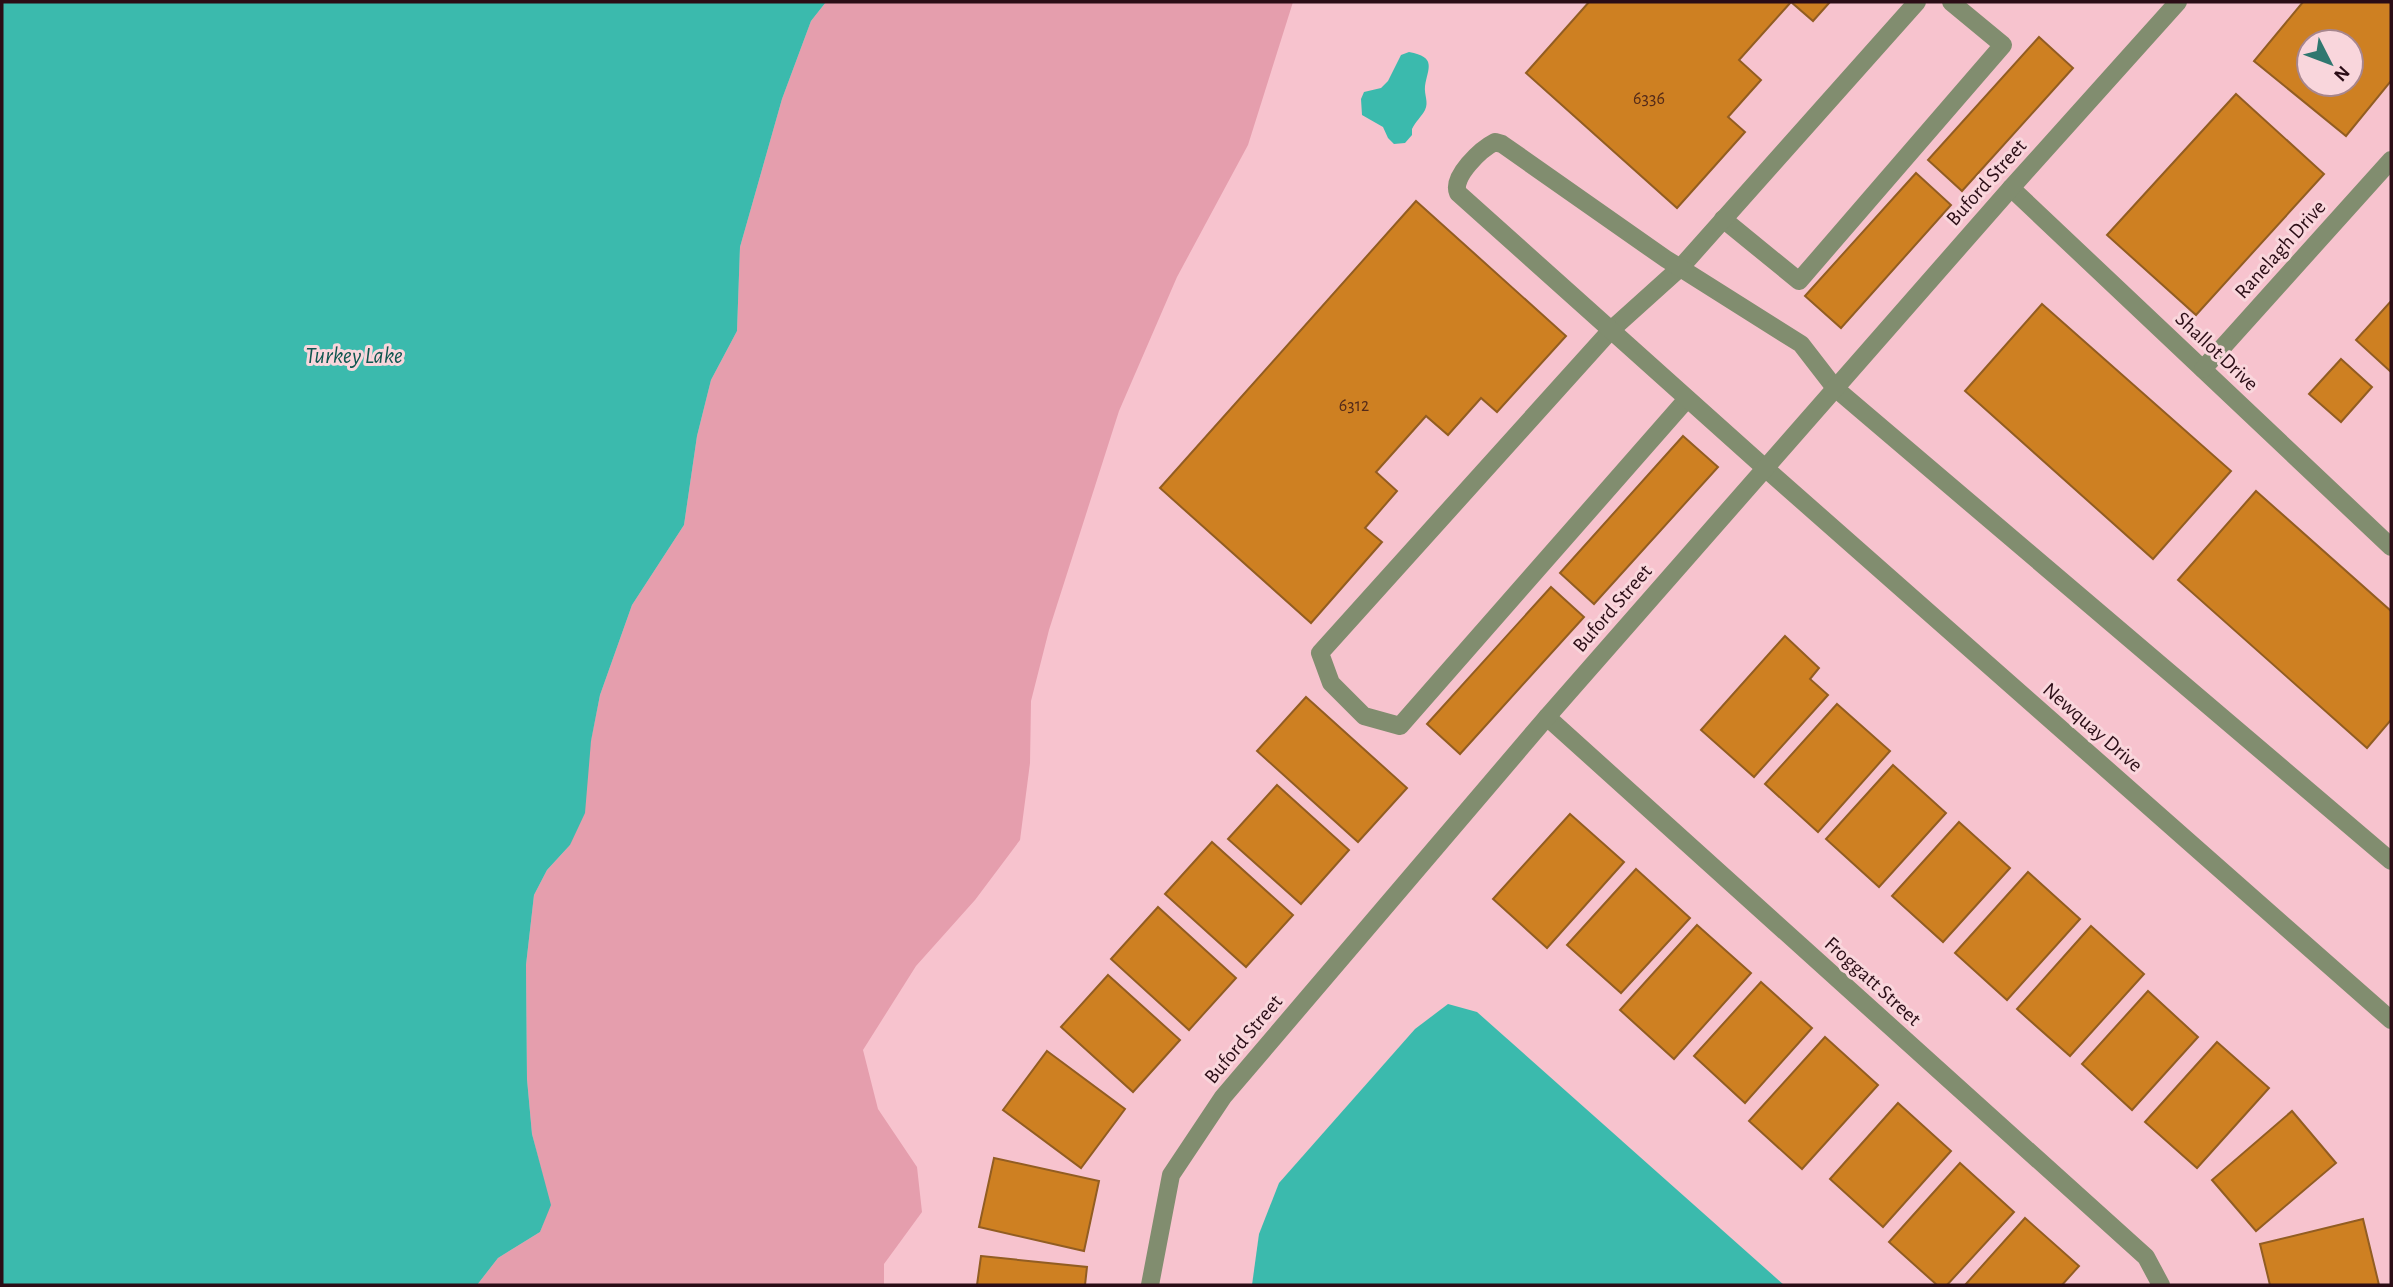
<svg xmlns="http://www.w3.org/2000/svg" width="2393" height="1287" font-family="'Alegreya Sans',sans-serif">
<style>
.green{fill:#e59ead}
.water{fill:#3bbaad}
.building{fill:#ce8022;stroke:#925d22;stroke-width:2;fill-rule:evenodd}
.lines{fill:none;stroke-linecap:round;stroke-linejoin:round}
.service{stroke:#818d6f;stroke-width:18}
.minor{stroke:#818d6f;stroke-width:18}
.labels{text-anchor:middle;stroke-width:6;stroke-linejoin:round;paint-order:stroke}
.number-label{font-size:18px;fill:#542a19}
.street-label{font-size:21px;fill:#2b0d16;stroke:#f9d6dc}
.water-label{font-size:23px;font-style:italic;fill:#0e564f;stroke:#f9d6dc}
</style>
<rect width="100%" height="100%" fill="#f7c3ce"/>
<path class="green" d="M826 2H1293L1248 145 1177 277 1119 411 1049 630 1031 701 1030 763 1020 840 975 900 916 966 863 1050 878 1109 917 1167 922 1212 884 1264V1285H477L498 1258 540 1232 550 1205 532 1134 527 1079 526 965 534 895 547 870 570 845 600 695 632 605 684 525 697 436 711 380 737 331 740 247 782 99 811 21Z"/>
<g class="water">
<path d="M2 2H826L811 21 782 99 740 247 737 331 711 380 697 436 684 525 632 605 600 695 591 741 585 813 570 845 547 870 534 895 526 965 527 1079 532 1134 551 1205 540 1232 498 1258 477 1285H2Z"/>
<path d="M1409 52C1437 57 1428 68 1425 86 1424 95 1429 102 1425 110 1422 116 1415 122 1412 129V135L1405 143 1394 144 1388 138 1383 127 1362 115 1361 99 1364 92 1381 88 1388 81 1401 55Z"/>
<path d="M1448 1004 1477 1012 1784 1285H1252L1259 1234 1279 1183 1415 1029Z"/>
</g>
<g class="building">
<path d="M1589 2H1830L1813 21 1791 2 1739 60 1761 80 1728 117 1745 132 1677 208 1526 73Z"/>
<path d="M2303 2H2391V81L2346 136 2254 61ZM2309 42H2351V84H2309Z"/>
<path d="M2039 37 2073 68 1962 191 1928 160Z"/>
<path d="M2236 94 2324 174 2196 315 2107 235Z"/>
<path d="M1916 173 1951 205 1841 328 1805 296Z"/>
<path d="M1416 201 1566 336 1497 412 1481 398 1448 435 1426 416 1376 472 1397 491 1365 528 1382 542 1311 623 1160 488Z"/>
<path d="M2391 301V372L2356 340Z"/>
<path d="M2042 304 2231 471 2153 559 1965 391Z"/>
<path d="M2341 359 2372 387 2341 422 2309 394Z"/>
<path d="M1683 436 1718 467 1594 604 1560 573Z"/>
<path d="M2256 491 2391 611V720L2367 748 2178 580Z"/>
<path d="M1551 587 1584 617 1460 754 1427 724Z"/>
<path d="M1785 636 1819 668 1810 679 1828 695 1754 777 1701 730Z"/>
<path d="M1306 697 1407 788 1358 842 1257 751Z"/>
<path d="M1837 704 1890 751 1818 832 1765 784Z"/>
<path d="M1893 765 1946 813 1879 887 1826 839Z"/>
<path d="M1277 785 1349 850 1301 904 1228 839Z"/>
<path d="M1570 814 1624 862 1547 948 1493 899Z"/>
<path d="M1959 822 2010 868 1943 942 1892 896Z"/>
<path d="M1212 842 1293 915 1246 967 1165 894Z"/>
<path d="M1636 869 1690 918 1621 993 1567 945Z"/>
<path d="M2028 872 2080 919 2007 1000 1955 953Z"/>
<path d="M1158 907 1236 978 1189 1030 1111 959Z"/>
<path d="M1697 925 1751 973 1674 1059 1620 1010Z"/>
<path d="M2091 926 2144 974 2070 1056 2017 1009Z"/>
<path d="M1108 975 1180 1040 1133 1092 1061 1027Z"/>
<path d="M1761 982 1812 1028 1745 1103 1694 1056Z"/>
<path d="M2148 991 2198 1037 2132 1110 2082 1064Z"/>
<path d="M1825 1037 1878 1085 1802 1169 1749 1121Z"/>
<path d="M2217 1042 2269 1088 2197 1168 2145 1122Z"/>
<path d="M1047 1051 1125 1109 1081 1168 1003 1110Z"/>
<path d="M1898 1103 1951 1151 1883 1227 1830 1179Z"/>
<path d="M2292 1111 2336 1163 2256 1231 2212 1180Z"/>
<path d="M994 1158 1099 1181 1084 1251 979 1227Z"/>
<path d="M1960 1163 2014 1212 1947 1285H1937L1889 1242Z"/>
<path d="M2025 1218 2079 1266 2062 1285H1965Z"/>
<path d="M2363 1219 2379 1285H2270L2260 1244Z"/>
<path d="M981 1256 1087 1267 1085 1285H977Z"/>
</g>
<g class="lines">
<g class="service">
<path d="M1723 219 1799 281 2003 45 1951 2"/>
<path d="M1687 399 1400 726 1364 716 1331 683 1320 653 1611 330 1681 267 1917 2"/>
<path d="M1765 468 1458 193C1451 177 1481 149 1495 142L1502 144 1666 259 1801 344 1835 388"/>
</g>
<g class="minor">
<path d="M2011 188 2391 547"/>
<path d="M2203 369 2391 160"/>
<path d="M1835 388 2391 861"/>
<path d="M1765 468 2391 1020"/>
<path d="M1547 717 2146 1257 2161 1285"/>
<path d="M1150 1285 1171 1175 1223 1097 1547 717 2011 188 2178 2"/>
</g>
</g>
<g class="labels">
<g class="number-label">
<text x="1649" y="104">6336</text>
<text x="1354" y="411">6312</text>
</g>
<g class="street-label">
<text transform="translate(1986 182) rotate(-48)" y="7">Buford Street</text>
<text transform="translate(2280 249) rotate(-48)" y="7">Ranelagh Drive</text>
<text transform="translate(2217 351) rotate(43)" y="7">Shallot Drive</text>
<text transform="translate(1612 608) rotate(-49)" y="7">Buford Street</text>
<text transform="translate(2093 727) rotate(41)" y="7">Newquay Drive</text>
<text transform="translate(1873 981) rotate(42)" y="7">Froggatt Street</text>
<text transform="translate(1243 1039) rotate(-50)" y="7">Buford Street</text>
</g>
<g class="water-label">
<text x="354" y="363">Turkey Lake</text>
</g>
</g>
<rect width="2393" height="1287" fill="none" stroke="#2b0d16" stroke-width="7"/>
<g transform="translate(2330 63) rotate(132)"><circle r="33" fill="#f9d6dc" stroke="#a7868d" stroke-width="2"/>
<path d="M0-5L12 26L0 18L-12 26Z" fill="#30776f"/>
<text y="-10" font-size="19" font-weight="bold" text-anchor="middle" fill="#2b0d16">N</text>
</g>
</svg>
